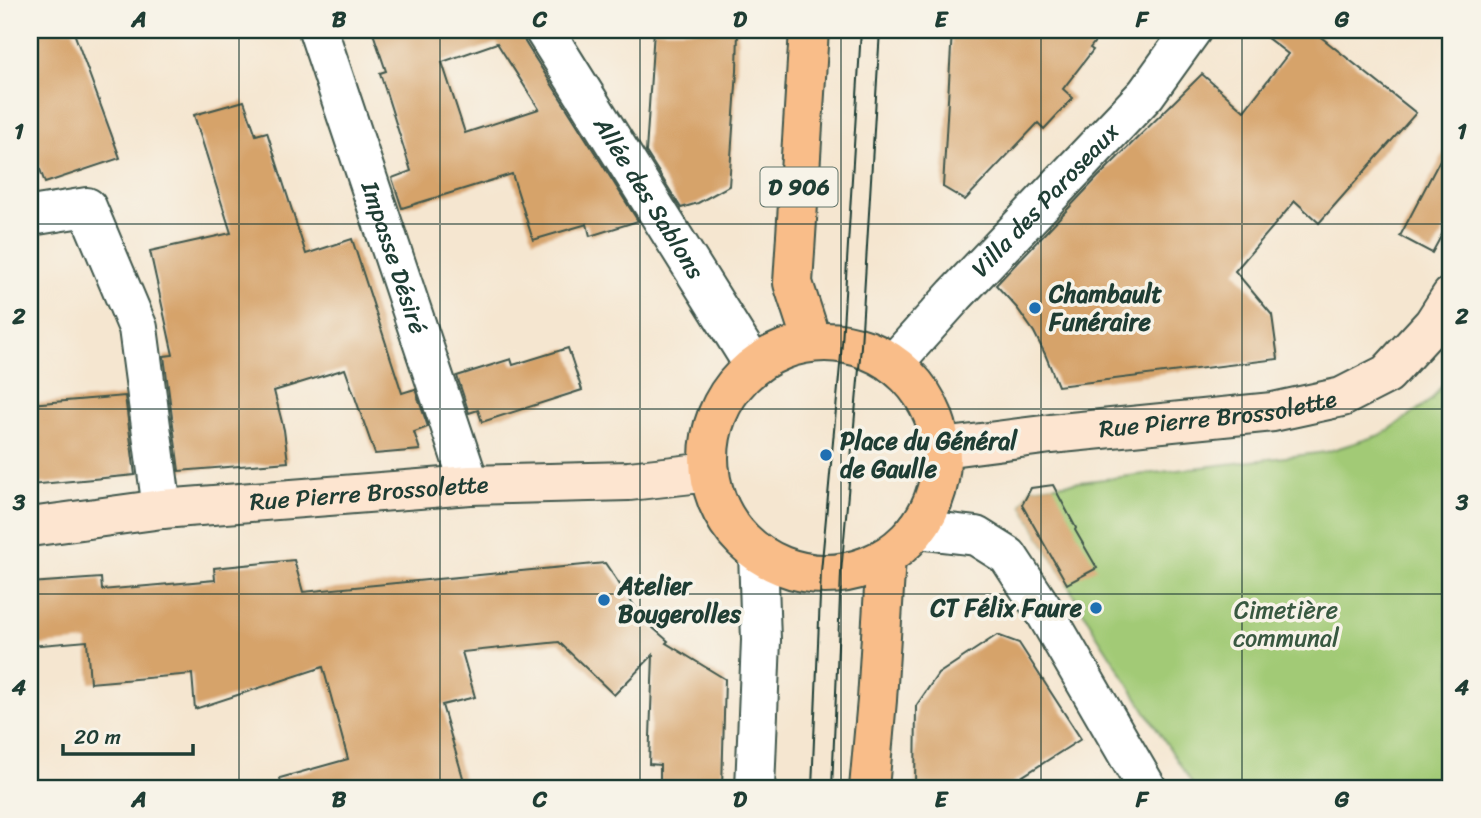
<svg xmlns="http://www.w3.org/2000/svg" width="1481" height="818" font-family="Sriracha,sans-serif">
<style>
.green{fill:#a2ca76;stroke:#608455;stroke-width:2}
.building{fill:#d6a36a;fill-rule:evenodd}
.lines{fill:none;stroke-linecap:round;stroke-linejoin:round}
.minor-casing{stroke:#3f564b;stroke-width:42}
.secondary-casing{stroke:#3f564b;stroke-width:42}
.primary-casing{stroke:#3f564b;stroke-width:42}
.minor{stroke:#fff;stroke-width:38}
.secondary{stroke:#fde5d0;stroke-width:38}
.primary{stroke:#f9bd89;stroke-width:38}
.tram{stroke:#1f3d34;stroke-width:2}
.grid{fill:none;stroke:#1f3d34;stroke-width:2;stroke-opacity:0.55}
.poi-dot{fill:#1f6fb2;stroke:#f7f3e8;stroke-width:2.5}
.labels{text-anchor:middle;stroke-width:7;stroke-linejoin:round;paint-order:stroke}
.shield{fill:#f7f3e8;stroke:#60746a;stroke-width:2}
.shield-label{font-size:23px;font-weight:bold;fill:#1f3d34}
.street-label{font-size:24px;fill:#1f3d34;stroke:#f7f3e8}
.poi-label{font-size:24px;font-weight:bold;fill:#1f3d34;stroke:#f7f3e8;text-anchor:start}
.park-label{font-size:24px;fill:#395941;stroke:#f7f3e8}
.neatline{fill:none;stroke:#1f3d34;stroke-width:2.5}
.grid-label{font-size:23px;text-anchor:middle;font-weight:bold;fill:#1f3d34}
</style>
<rect width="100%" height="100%" fill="#f7f3e8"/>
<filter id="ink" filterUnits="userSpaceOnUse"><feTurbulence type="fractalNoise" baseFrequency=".0143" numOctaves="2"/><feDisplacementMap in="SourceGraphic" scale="14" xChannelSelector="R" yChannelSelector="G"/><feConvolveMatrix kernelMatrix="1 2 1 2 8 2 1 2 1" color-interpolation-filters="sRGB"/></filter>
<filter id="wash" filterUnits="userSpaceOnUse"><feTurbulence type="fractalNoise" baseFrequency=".00686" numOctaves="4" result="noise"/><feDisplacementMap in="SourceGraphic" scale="28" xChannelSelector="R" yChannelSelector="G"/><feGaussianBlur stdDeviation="1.57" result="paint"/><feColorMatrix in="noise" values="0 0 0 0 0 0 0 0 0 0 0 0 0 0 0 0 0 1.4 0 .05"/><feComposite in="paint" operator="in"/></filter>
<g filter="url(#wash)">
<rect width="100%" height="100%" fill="#f5e6d0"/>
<path class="green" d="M1451 373V788H1195L1095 632 1022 505 1031 488 1326 452 1383 434 1431 400Z"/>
<g id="blocks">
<g class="building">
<path d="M30 30H73L120 158 45 183 30 142Z"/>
<path d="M372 30H522L525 42 638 221 590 236 587 224 533 240 512 174 402 208 392 178 411 171 380 73 386 71ZM497 43 539 109 465 133 442 62Z"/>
<path d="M654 30H738L737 71 729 186 698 203 681 208 646 152Z"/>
<path d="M952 30H1104L1090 48 1093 50 1063 89 1073 98 1044 129 1038 123 965 200 943 187Z"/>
<path d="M1257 30H1312L1416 113 1319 223 1295 201 1235 271 1272 315 1278 359 1058 386 1045 354 1034 332 1017 308 996 285 1098 177 1202 74 1244 111 1288 54Z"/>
<path d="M244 101 256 135 267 132 306 254 352 239 402 393 415 389 428 427 414 432 420 450 375 454 345 369 274 391 284 430 288 462 179 471 164 356 173 355 150 251 231 233 194 115Z"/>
<path d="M1451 139V218L1432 253 1400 236Z"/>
<path d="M568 348 582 390 482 422 478 410 469 413 457 376 511 359 513 365Z"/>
<path d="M125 396 135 475 30 485V404Z"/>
<path d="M1053 485 1076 528 1075 530 1097 568 1067 584 1022 505 1031 488Z"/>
<path d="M294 560 303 592 605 563 644 620 668 641 666 643 725 679 722 788H660V765L649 764 653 655 614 695 559 642 462 652 475 697 442 705 466 788H282L280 778 348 759 323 667 195 709 192 674 90 683 87 641 30 646V583L101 578 102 590 215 580 214 568Z"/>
<path d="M997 635 1019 643 1081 739 1004 788H915L916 706 938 674Z"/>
</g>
</g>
</g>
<g filter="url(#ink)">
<use href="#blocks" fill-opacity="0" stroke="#3f564b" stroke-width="2"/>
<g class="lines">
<g class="minor-casing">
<g id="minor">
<path id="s1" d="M318 30 470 485"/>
<path id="s2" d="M544 30 754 366"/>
<path d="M30 215 31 216 87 207 138 328 162 509"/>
<path id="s3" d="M893 364 955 295 1146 94 1192 30"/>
<path d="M917 529 976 536 1008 556 1046 614 1147 788"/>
<path d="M755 788 761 640 758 553"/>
</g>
</g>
<g class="secondary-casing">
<g id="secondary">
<path id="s4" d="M942 448 1051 434 1273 412 1342 397 1387 374 1433 324 1451 296"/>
<path id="s5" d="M30 527 162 509 470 485 629 481 710 472"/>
</g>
</g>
<g class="primary-casing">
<g id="primary">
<path d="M809 30 793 283 812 341"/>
<circle cx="825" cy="458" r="116"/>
<path d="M869 788 877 700 886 557"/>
</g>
</g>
<use href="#minor" class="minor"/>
<use href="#secondary" class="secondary"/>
<use href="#primary" class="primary"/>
<g class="tram">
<path d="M812 788 821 572 842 344 861 30"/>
<path d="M832 788 841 573 861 346 880 30"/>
</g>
</g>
</g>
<path class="grid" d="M239 30V788M440 30V788M640 30V788M841 30V788M1041 30V788M1242 30V788M30 224H1451M30 409H1451M30 594H1451"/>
<g class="poi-dot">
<circle cx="1035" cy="308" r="7"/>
<circle cx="826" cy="455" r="7"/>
<circle cx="604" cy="600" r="7"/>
<circle cx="1096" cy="608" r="7"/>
</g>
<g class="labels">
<rect class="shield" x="760.5" y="167.5" width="77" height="39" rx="5"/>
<g class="shield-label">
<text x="799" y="195">D 906</text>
</g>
<g class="street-label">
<text dy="8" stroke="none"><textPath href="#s2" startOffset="198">Allée des Sablons</textPath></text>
<text dy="8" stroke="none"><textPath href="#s3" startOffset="224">Villa des Paroseaux</textPath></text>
<text dy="8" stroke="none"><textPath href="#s1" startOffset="240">Impasse Désiré</textPath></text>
<text dy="8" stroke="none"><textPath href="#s4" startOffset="278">Rue Pierre Brossolette</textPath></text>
<text dy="8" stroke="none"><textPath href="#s5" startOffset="341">Rue Pierre Brossolette</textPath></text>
</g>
<g class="poi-label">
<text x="1049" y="302">Chambault<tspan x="1049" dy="28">Funéraire</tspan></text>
<text x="840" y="449">Place du Général<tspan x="840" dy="28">de Gaulle</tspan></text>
<text x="618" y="594">Atelier<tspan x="618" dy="28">Bougerolles</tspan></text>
<text x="1082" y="616" text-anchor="end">CT Félix Faure</text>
</g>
<g class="park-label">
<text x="1286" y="618">Cimetière<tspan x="1286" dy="28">communal</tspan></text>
</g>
</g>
<rect width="1481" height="818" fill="none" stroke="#f7f3e8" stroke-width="77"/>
<path d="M63 744v10h130v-10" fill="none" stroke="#1f3d34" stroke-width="3.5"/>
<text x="74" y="744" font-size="21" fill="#1f3d34" stroke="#f7f3e8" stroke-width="5" paint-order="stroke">20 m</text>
<rect x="38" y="38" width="1404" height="742" class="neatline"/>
<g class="grid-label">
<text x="139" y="27">A</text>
<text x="339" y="27">B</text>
<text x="540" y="27">C</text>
<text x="740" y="27">D</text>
<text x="941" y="27">E</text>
<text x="1142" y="27">F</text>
<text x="1342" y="27">G</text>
<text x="19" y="139">1</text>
<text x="1462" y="139">1</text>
<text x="19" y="324">2</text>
<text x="1462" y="324">2</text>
<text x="19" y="510">3</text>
<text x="1462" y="510">3</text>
<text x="19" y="695">4</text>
<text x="1462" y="695">4</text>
<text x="139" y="807">A</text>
<text x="339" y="807">B</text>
<text x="540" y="807">C</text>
<text x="740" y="807">D</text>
<text x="941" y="807">E</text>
<text x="1142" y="807">F</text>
<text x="1342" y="807">G</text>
</g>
</svg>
